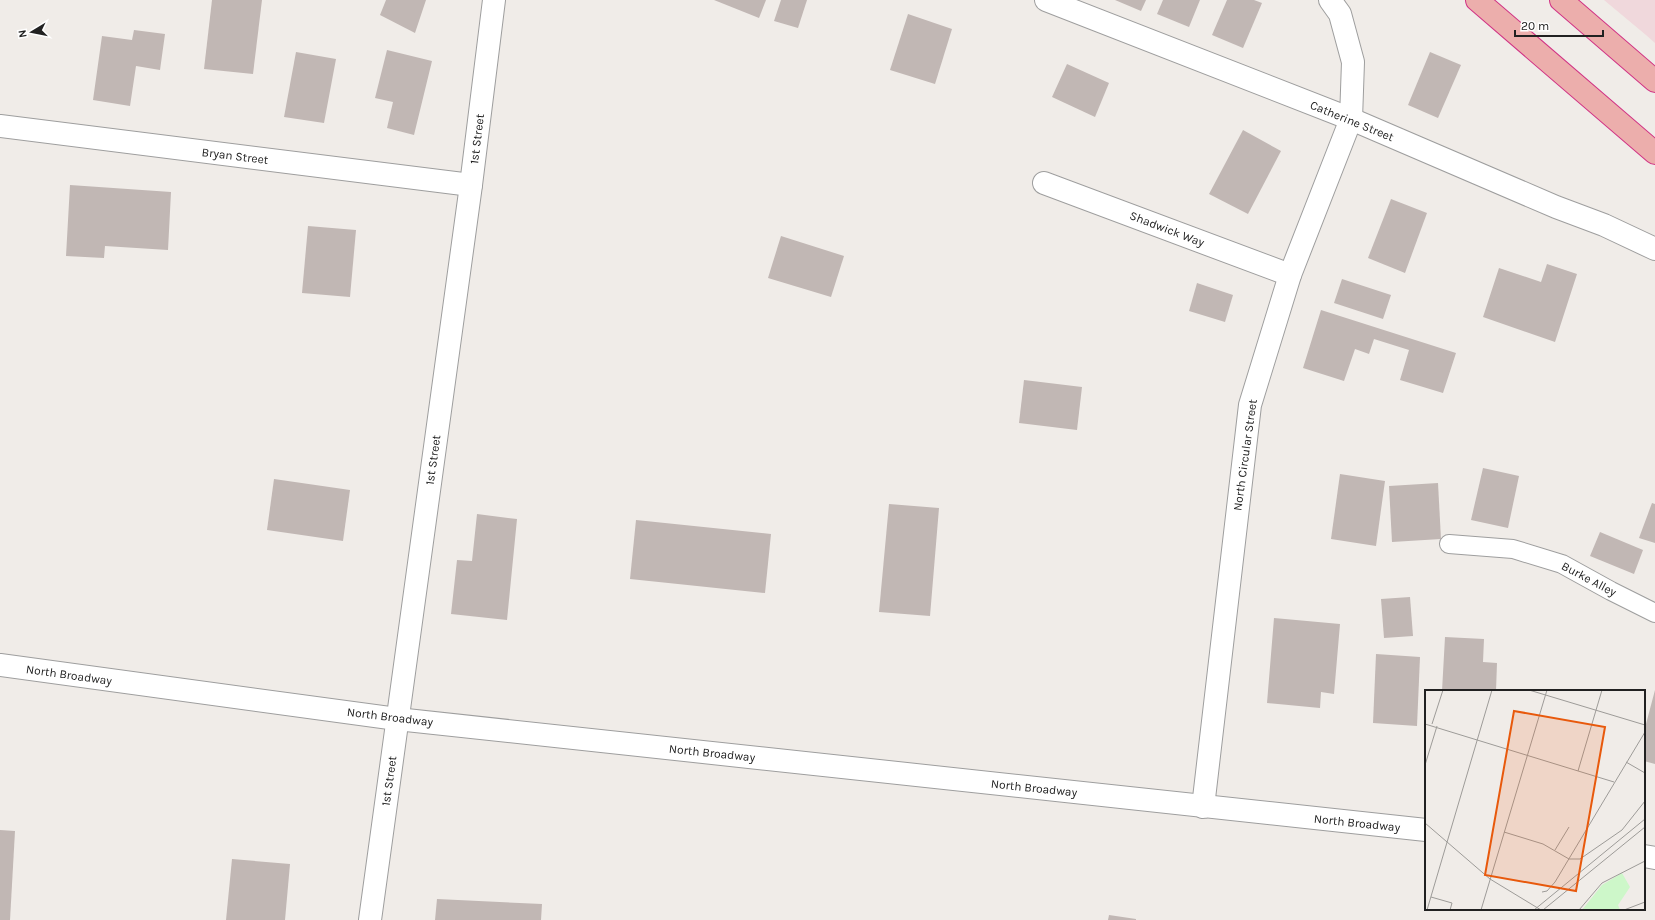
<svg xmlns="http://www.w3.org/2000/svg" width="1655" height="920" font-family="Karla,sans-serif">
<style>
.commercial{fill:#f0d8dc}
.building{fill:#c1b7b4}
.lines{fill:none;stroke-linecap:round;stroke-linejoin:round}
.service-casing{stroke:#9e9e9e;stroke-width:20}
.minor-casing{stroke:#9e9e9e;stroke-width:24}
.tertiary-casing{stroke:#9e9e9e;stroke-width:24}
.trunk-casing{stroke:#d13385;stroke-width:24}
.service{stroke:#fff;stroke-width:18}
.minor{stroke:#fff;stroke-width:22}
.tertiary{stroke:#fff;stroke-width:22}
.trunk{stroke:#ecaeac;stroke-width:22}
.labels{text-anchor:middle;stroke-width:3;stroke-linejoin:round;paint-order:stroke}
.street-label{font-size:12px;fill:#212121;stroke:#fff}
.inset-road{fill:none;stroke:#9d9b98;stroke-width:1}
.view{fill:#e8590c;fill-opacity:0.15;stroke:#e8590c;stroke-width:2}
.inset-edge{fill:none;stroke:#212121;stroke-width:2}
</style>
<rect width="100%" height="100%" fill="#f0ece8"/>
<path class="commercial" d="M1604 0H1655V43L1646 35Z"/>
<g class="building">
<path d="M212 0H262L253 74 204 69Z"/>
<path d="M386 0H426L415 33 380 15Z"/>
<path d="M714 0H766L759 18Z"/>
<path d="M781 0H807L798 28 774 21Z"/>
<path d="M1115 0H1146L1141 11Z"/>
<path d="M1163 0H1200L1189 27 1157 14Z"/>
<path d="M1227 0H1254L1262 3 1243 48 1212 35Z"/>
<path d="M908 14 952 29 935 84 890 70Z"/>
<path d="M134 30 165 34 160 70 136 66 130 106 93 100 102 36 132 40Z"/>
<path d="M387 50 432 61 414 135 387 128 393 102 375 98Z"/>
<path d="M296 52 336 59 324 123 284 117Z"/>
<path d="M1430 52 1461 65 1438 118 1408 105Z"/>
<path d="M1067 64 1109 83 1095 117 1052 97Z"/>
<path d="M1243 130 1281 151 1248 214 1209 194Z"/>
<path d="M70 185 171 192 168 250 105 246 104 258 66 256Z"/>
<path d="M1391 199 1427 213 1405 273 1368 258Z"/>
<path d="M308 226 356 230 350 297 302 293Z"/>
<path d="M781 236 844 256 831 297 768 278Z"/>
<path d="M1547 264 1577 274 1555 342 1483 317 1499 268 1541 282Z"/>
<path d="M1342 279 1391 295 1383 319 1334 303Z"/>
<path d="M1197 283 1233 295 1225 322 1189 311Z"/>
<path d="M1321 310 1456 353 1443 393 1400 380 1409 350 1374 339 1369 354 1355 349 1344 381 1303 368Z"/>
<path d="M1024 380 1082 387 1077 430 1019 423Z"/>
<path d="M1483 468 1519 476 1508 528 1471 520Z"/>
<path d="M1340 474 1385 481 1376 546 1331 539Z"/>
<path d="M274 479 350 490 343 541 267 530Z"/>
<path d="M1438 483 1441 539 1392 542 1389 486Z"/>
<path d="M1652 503 1655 504V543L1639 538Z"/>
<path d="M889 504 939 508 930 616 879 612Z"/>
<path d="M477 514 517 519 507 620 451 614 457 560 472 561Z"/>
<path d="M636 520 771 534 765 593 630 579Z"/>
<path d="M1600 532 1643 550 1634 574 1590 556Z"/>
<path d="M1410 597 1413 636 1384 638 1381 599Z"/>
<path d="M1274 618 1340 624 1334 694 1321 692 1320 708 1267 703Z"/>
<path d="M1445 637 1484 639 1483 662 1497 663 1496 691H1442Z"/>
<path d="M1376 654 1420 657 1417 726 1373 723Z"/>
<path d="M1655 690V764L1644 761V724H1646Z"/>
<path d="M0 830 15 831 10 920H0Z"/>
<path d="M232 859 290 864 285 920H226Z"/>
<path d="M437 899 542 904 541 920H435Z"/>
<path d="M1109 915 1136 919V920H1108Z"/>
</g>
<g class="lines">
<g class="service-casing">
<path id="service" d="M1449 544 1513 549 1562 564 1611 591 1655 613"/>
</g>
<g class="minor-casing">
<g id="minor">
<path d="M1046 0 1351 119 1556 207 1604 225 1655 249"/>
<path d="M0 126 471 185"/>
<path d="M1044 183 1290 275"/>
<path d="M1203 807 1250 405 1290 275 1351 119 1353 62 1340 14 1330 0"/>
<path d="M370 920 471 185 494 0"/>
</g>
</g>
<g class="tertiary-casing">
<g id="tertiary">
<path d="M0 665 397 719 1426 830"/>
<path d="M1644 856 1655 858"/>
</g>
</g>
<g class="trunk-casing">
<g id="trunk">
<path d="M1477 0 1655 153"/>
<path d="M1561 0 1655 81"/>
</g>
</g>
<use href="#service" class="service"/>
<use href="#minor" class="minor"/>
<use href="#tertiary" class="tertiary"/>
<use href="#trunk" class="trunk"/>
</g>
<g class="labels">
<g class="street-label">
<text transform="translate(1352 121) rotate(22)" y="4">Catherine Street</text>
<text transform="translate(477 139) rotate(-83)" y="4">1st Street</text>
<text transform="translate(235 156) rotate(7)" y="4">Bryan Street</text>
<text transform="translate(1167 229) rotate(21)" y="4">Shadwick Way</text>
<text transform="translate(1245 455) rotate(-82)" y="4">North Circular Street</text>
<text transform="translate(433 460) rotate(-82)" y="4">1st Street</text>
<text transform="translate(1589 579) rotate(28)" y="4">Burke Alley</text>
<text transform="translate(69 675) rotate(8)" y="4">North Broadway</text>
<text transform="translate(390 717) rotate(7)" y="4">North Broadway</text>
<text transform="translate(712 753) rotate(6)" y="4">North Broadway</text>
<text transform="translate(389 781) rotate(-82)" y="4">1st Street</text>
<text transform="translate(1034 788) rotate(6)" y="4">North Broadway</text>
<text transform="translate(1357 823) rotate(6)" y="4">North Broadway</text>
</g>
</g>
<g transform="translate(1425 690)">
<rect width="220" height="220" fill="#f0ece8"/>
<path d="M197 183 205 197 193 215 195 220H157L177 195Z" fill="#cdf7c9"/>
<path class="inset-road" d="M104 0 220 35M0 34 189 92M7 34 18 0M201 72 220 83M0 75 12 36M153 81 177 0M0 133 65 189 116 220M79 142 118 154 144 169H155L197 140 220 111M130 160 144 137M117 202 122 201 130 192 220 42M6 207 27 213 25 220M2 220 67 0M56 220 122 0M109 220 220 129M118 220 220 137M154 220 177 193 220 171M199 220 220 212"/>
<path class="view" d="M89 21 180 37 151 201 60 185Z"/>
<rect width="220" height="220" class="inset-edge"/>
</g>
<g transform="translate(32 32) rotate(260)" stroke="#ffffff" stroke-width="3" paint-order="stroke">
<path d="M0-3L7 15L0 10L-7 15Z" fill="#212121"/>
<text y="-6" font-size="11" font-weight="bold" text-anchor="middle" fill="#212121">N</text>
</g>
<path d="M1515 30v6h88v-6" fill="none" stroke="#212121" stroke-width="2"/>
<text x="1521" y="30" font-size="12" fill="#212121" stroke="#ffffff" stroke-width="3" paint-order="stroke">20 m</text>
</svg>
